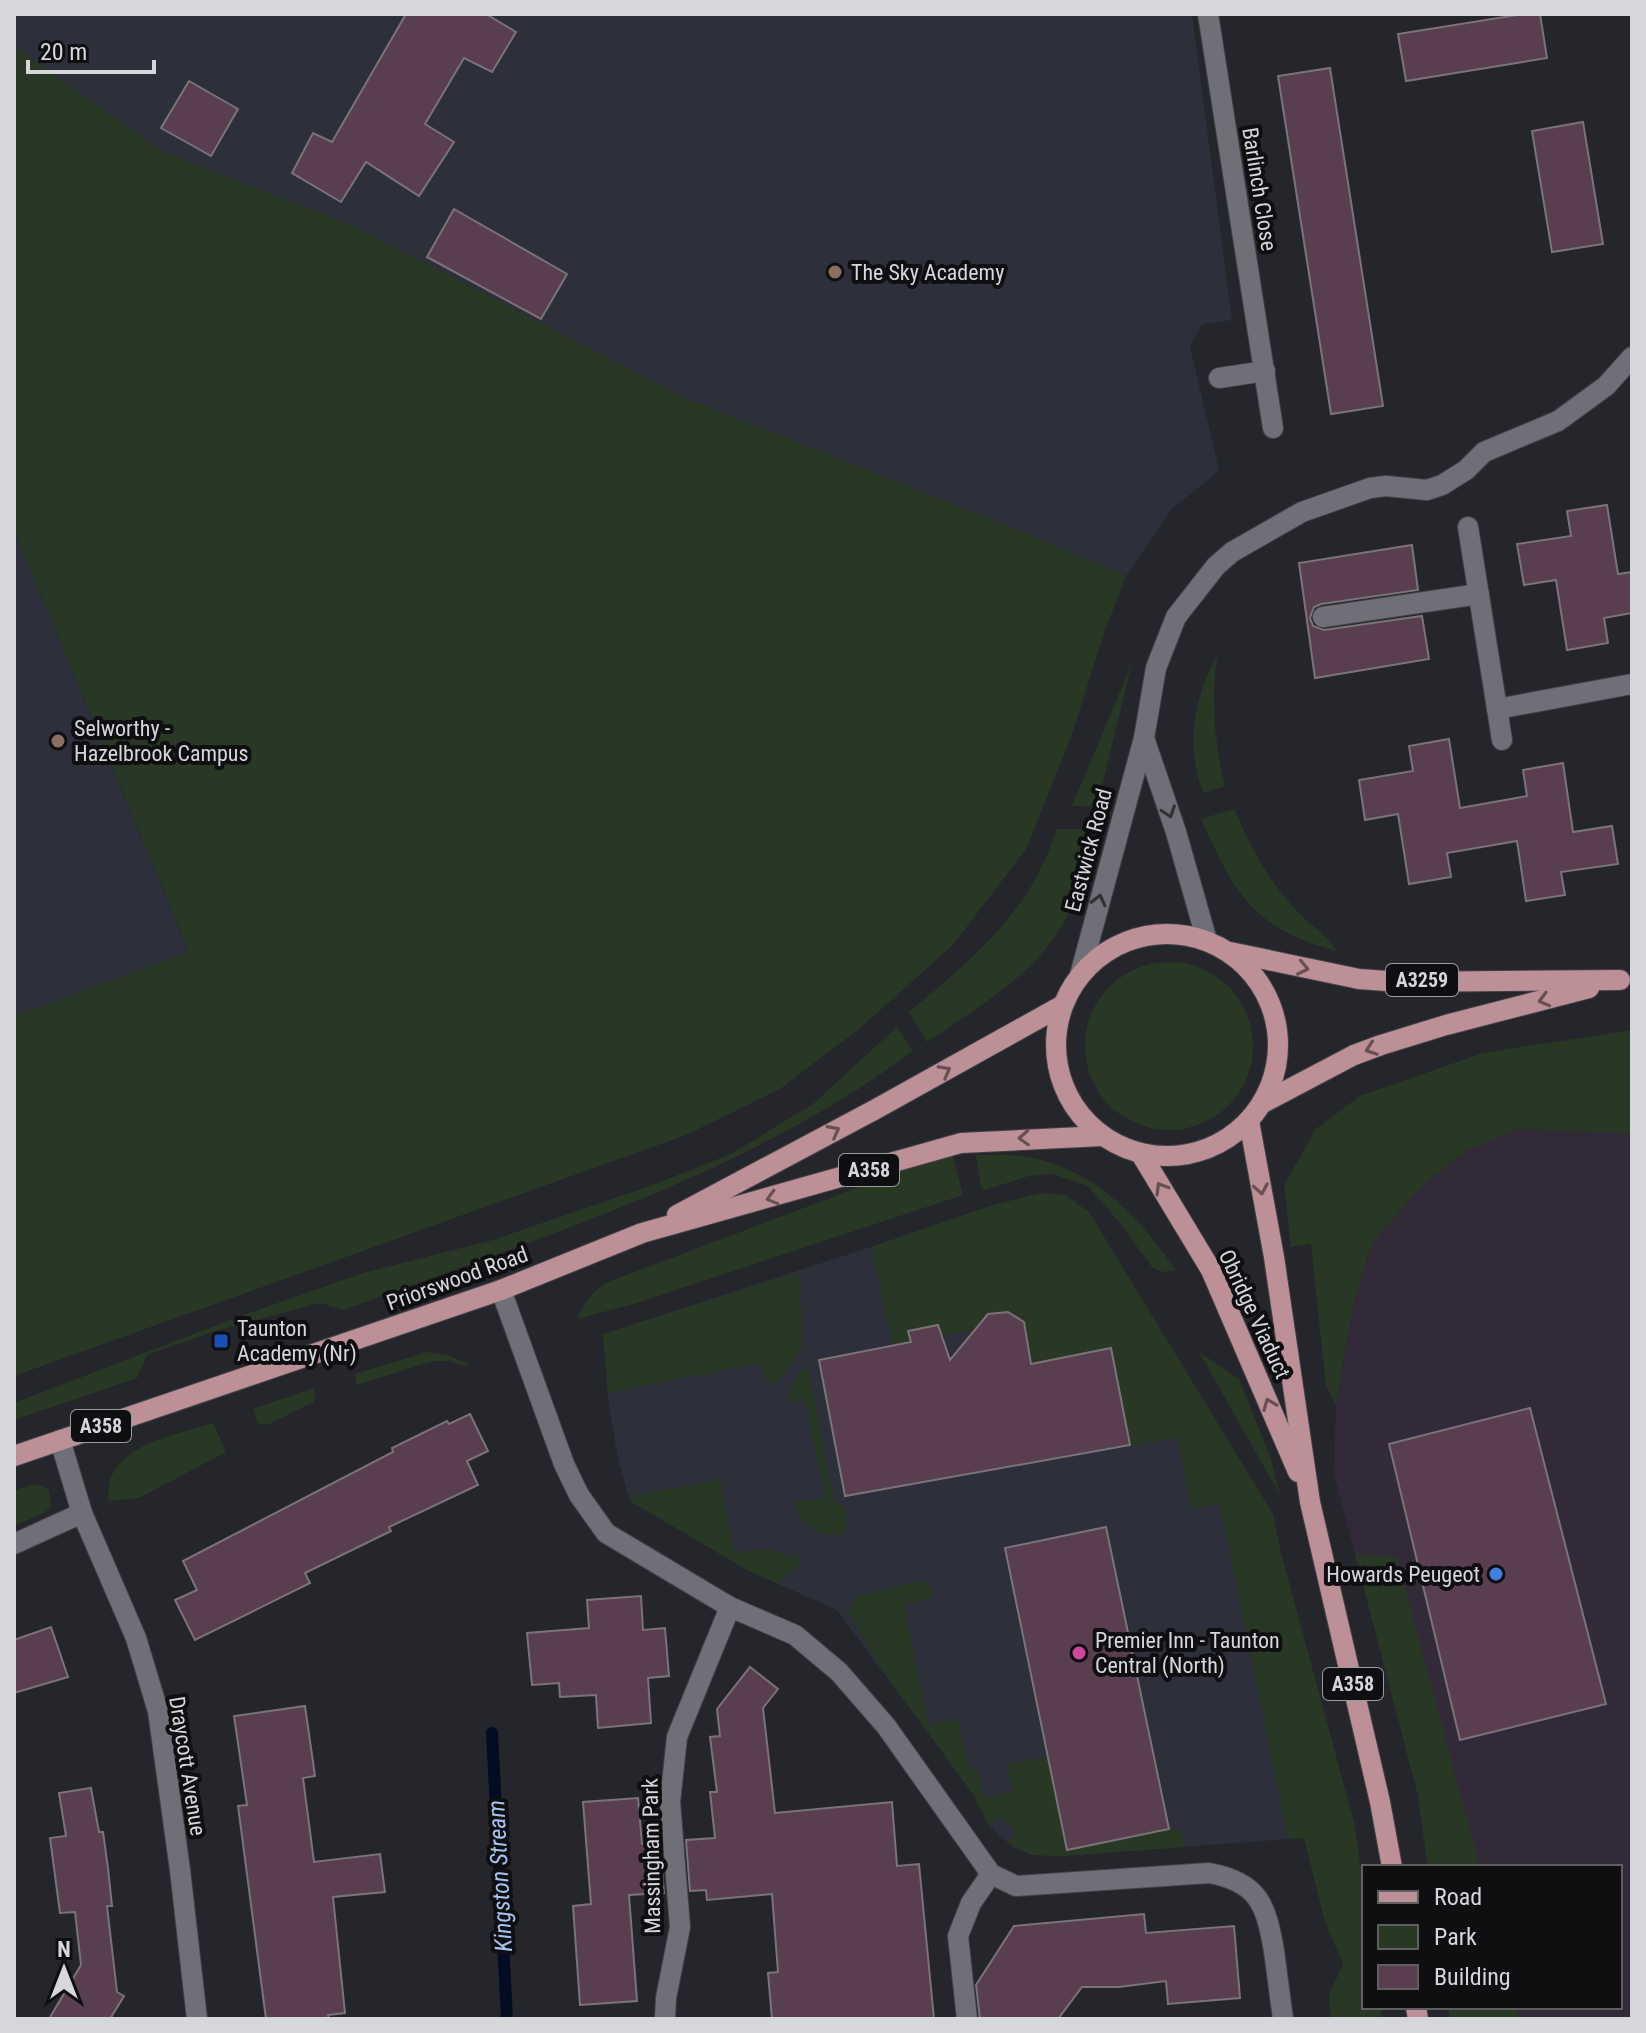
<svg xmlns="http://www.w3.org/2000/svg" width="1646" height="2033" font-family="'Roboto Condensed',sans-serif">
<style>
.built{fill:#2d2f3a}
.industrial{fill:#332a39}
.green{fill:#283825}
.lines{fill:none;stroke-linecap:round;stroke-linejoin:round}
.stream{stroke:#030c20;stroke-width:12}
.building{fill:#593e4f;stroke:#7a7377;stroke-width:2}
.street-casing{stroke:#424347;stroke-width:22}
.primary-casing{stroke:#424347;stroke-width:22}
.street{stroke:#6f7077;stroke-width:20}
.primary{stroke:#bd9097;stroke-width:20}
.oneway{stroke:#313135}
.oneway2{stroke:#665054}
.education-dot{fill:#8d6e63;stroke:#0f0f12;stroke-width:3}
.transit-dot{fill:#1a4fb4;stroke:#0f0f12;stroke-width:3}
.shop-dot{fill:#3f7fe0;stroke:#0f0f12;stroke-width:3}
.hotel-dot{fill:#d1479c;stroke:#0f0f12;stroke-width:3}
.labels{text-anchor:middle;stroke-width:8;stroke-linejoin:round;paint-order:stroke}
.shield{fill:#0f0f12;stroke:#9a9b9e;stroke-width:2}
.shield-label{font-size:20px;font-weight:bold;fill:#d6d7da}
.street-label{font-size:22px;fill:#d6d7da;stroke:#0f0f12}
.poi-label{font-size:22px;fill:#d6d7da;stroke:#0f0f12;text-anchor:start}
.water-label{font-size:24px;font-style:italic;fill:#a5c4f3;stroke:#0f0f12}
</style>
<rect width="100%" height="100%" fill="#25262c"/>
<g class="built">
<path d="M14 14H1192L1232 320 1202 324 1190 346 1219 471 1172 509 1126 576 1028 534 683 397 352 225 163 152 14 46Z"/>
<path d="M14 530 189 953 14 1016Z"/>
<path d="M1008 1222 1094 1253 1177 1431 1192 1509 1220 1503 1288 1839 1062 1856 1032 1855 1013 1847 989 1826 973 1794 837 1610 749 1571 630 1501 618 1459 608 1399 603 1334 871 1247Z"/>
</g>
<path class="industrial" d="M1517 1129 1632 1133V2019H1450L1448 2007H1620V1867H1428L1418 1795 1334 1474 1336 1405 1354 1301 1372 1244 1422 1186 1466 1151Z"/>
<g class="green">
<path d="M14 46 163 152 352 225 683 397 1028 534 1126 576 1104 633 1072 734 1026 849 953 945 859 1029 780 1089 686 1135 14 1376V1016L189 952 14 530Z"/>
<path d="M1217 656C1211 701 1214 741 1225 786L1203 793C1186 746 1193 698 1217 656Z"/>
<path d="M1132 663 1097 806H1072Z"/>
<path d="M1234 809C1251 847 1268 881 1297 911 1310 925 1326 934 1337 951 1253 929 1235 894 1201 819Z"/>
<path d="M1057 829H1093C1077 949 1019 980 927 1042L909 1012C956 973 1007 931 1037 876 1045 861 1051 845 1057 829Z"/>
<circle cx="1169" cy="1046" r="84"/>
<path d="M897 1027 913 1051C744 1177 539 1237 344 1310L320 1303 218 1330 147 1355 137 1378 14 1420V1403L230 1320 363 1273 493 1240 650 1186 731 1154 813 1104Z"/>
<path d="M1632 1030V1133L1517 1129 1466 1151 1422 1186 1372 1244 1354 1301 1336 1405 1326 1386 1311 1244 1291 1247 1284 1185 1316 1129 1360 1096 1483 1053Z"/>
<path d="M976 1155C992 1155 1010 1154 1026 1157 1093 1167 1140 1218 1176 1270L1162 1272 1152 1267 1119 1222 1088 1186 1052 1174 1029 1176 982 1191Z"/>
<path d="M953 1157 963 1195 637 1303 577 1319C584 1301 592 1292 608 1282L923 1163Z"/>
<path d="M1041 1193 1065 1195 1089 1212 1273 1514 1280 1549 1355 1826 1364 1892V2007H1380L1382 2019H1331L1329 1995 1343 1964 1325 1922 1304 1838 1288 1839 1220 1504 1191 1509 1178 1437 1130 1447 1111 1348 1033 1364 1024 1350V1322L1008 1312 988 1314 976 1329 942 1336 938 1325 909 1331 911 1342 893 1345 871 1247 990 1206Z"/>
<path d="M799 1272 803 1345 781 1379 772 1385 766 1379 761 1363 608 1393 603 1334Z"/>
<path d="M427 1352 447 1355 469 1364 466 1367 449 1361H433L357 1385 355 1374Z"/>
<path d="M1199 1352 1239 1379 1270 1456 1280 1495Z"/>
<path d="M807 1364 834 1501 844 1507 847 1527 844 1533C821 1541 801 1524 793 1502L825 1498 805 1399 791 1402 789 1390Z"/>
<path d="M313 1388 316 1395 314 1402 267 1425 258 1423 253 1409Z"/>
<path d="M213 1423 226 1452 139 1498 108 1501C109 1493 108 1482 112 1475 129 1441 181 1434 213 1423Z"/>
<path d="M720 1479 734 1553C755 1550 772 1545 791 1558L798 1555 800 1564 777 1583 749 1571 630 1501 631 1497Z"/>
<path d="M30 1485 41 1486 49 1490 51 1507 44 1513 14 1526V1491Z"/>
<path d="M1355 1554 1397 1557 1480 1867H1428L1418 1795Z"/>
<path d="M921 1580 930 1585 935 1597 904 1604 928 1724 958 1719 969 1769 978 1768 983 1798 1013 1793 1007 1763 1048 1757 1067 1850 1169 1829H1180L1185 1847 1062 1856 1032 1855 1008 1842 1017 1832 999 1816 989 1826 973 1794 883 1671 848 1612 857 1596Z"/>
<path d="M1448 2007H1516L1519 2019H1450Z"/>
</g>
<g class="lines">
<path class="stream" d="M492 1733 507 2019"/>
</g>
<g class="building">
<path d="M406 14H486L516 32 492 72 464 58 425 124 454 142 419 196 366 162 341 202 292 173 313 133 332 142Z"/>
<path d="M1523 14H1540L1547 58 1406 81 1398 34Z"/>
<path d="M1330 68 1383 406 1331 414 1278 76Z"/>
<path d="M189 81 238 109 211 156 161 128Z"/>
<path d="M1583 122 1603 244 1552 252 1532 131Z"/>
<path d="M454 209 567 274 541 319 427 257Z"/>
<path d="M1607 505 1618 574 1632 572V613L1604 618 1608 643 1567 650 1556 580 1524 585 1517 544 1571 536 1567 511Z"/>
<path d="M1412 545 1418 590 1321 604 1314 607 1310 618 1313 626 1324 630 1422 616 1429 659 1315 678 1299 563Z"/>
<path d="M1449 739 1460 808 1527 796 1523 770 1563 763 1573 832 1612 826 1618 864 1561 872 1565 895 1526 901 1517 841 1447 853 1451 877 1409 884 1398 814 1365 820 1359 780 1413 771 1409 746Z"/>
<path d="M1008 1312 1024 1322 1031 1364 1111 1348 1130 1445 845 1496 819 1360 911 1342 908 1331 938 1325 950 1360 988 1314Z"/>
<path d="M1530 1408 1606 1704 1460 1740 1389 1444Z"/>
<path d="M470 1414 488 1451 467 1461 478 1485 389 1527 391 1531 305 1573 310 1583 195 1640 175 1600 197 1590 183 1561 393 1452 392 1448 447 1421 449 1424Z"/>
<path d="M1106 1527 1169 1829 1067 1850 1005 1548Z"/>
<path d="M641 1596 643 1630 665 1628 669 1676 648 1678 651 1723 598 1728 596 1695 560 1697 559 1683 532 1685 527 1633 589 1628 587 1600Z"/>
<path d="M51 1627 68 1677 14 1693V1640Z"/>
<path d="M750 1667 778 1689 763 1708 775 1813 892 1802 897 1866 919 1864 934 2019H772L768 1973 778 1972 772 1894 707 1900 706 1890 690 1891 686 1840 715 1838 710 1792H717L710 1737 720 1736 717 1709Z"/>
<path d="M305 1706 315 1776 303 1778 314 1862 380 1854 385 1892 333 1897 345 2013 328 2015 329 2019H266L238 1806 247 1805 234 1716Z"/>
<path d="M91 1788 99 1832H103L108 1868 112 1906H107L117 1992 124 1996 110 2019H49L81 1965 75 1912 60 1913 50 1838 66 1836 59 1793Z"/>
<path d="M638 1798 642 1844 660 1842 664 1893 629 1895 637 2001 580 2005 573 1906 591 1904 583 1802Z"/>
<path d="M1144 1914 1146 1933 1234 1926 1240 1998 1168 2004 1166 1981 1119 1987H1082L1058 2019H980L976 1985 1014 1926Z"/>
</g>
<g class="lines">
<g class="street-casing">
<g id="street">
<path d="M1208 14 1273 428"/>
<path d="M1219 378 1265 371"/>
<path d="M1468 527 1502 740"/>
<path d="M1323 617 1479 594"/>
<path d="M1497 709 1632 684"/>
<path d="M1144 738 1176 832 1207 941"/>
<path d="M1080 975 1144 738 1156 668 1176 617 1216 566 1232 552 1302 512 1370 488 1386 486 1427 490 1442 485 1466 470 1484 452 1558 421 1606 386 1632 357"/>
<path d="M501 1290 564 1464 579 1495 606 1533 730 1607 795 1635 839 1672 886 1726 991 1874 1016 1886 1209 1873C1259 1882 1266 1905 1274 1951 1277 1973 1280 1996 1283 2019"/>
<path d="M60 1440 82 1513 136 1638 158 1711 180 1870 197 2019"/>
<path d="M14 1544 82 1513"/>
<path d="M665 2019 666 1998 680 1927 670 1802 677 1737 730 1607"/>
<path d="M967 2019 958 1936 971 1903 991 1874"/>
</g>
</g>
<g class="primary-casing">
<g id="primary">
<circle cx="1167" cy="1045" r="111"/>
<path d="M1230 952 1359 979 1400 982 1620 980"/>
<path d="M1263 1103 1354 1055 1381 1045 1446 1025 1589 988"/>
<path d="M1249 1121 1274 1257 1310 1502 1380 1802 1392 1867"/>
<path d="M1141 1154 1211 1270 1298 1472"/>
<path d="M677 1215 876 1109 1063 1005"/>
<path d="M14 1456 501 1290 642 1233 961 1143 1102 1136"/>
<path d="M1416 2007 1418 2019"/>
</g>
</g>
<use href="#street" class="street"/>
<use href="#primary" class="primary"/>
</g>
<defs><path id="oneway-chevron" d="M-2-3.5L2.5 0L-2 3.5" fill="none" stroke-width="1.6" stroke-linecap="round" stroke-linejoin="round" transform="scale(2)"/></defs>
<g class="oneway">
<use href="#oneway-chevron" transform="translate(1169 812) rotate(71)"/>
<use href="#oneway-chevron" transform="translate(1099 900) rotate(-76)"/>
</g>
<g class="oneway2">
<use href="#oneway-chevron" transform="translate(1303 968) rotate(12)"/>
<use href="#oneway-chevron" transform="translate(1544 1000) rotate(165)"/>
<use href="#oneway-chevron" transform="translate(1371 1049) rotate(161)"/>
<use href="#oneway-chevron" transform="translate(945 1071) rotate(-29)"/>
<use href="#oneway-chevron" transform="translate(834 1131) rotate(-28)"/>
<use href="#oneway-chevron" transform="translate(1024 1138) rotate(177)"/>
<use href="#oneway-chevron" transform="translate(1161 1188) rotate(-121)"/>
<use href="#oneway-chevron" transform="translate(1261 1189) rotate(80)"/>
<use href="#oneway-chevron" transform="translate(772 1198) rotate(164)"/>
<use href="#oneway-chevron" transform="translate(1269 1404) rotate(-112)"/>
</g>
<g class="education-dot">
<circle cx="835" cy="272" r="8"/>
<circle cx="58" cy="741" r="8"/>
</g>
<rect class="transit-dot" x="213" y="1333" width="16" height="16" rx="4"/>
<circle class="shop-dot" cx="1496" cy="1574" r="8"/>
<circle class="hotel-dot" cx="1079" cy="1653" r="8"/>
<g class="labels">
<g class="shield">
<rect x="1386" y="964" width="72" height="32" rx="6"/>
<rect x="839" y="1154" width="60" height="32" rx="6"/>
<rect x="71" y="1410" width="60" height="32" rx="6"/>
<rect x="1323" y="1668" width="60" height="32" rx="6"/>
</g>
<g class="shield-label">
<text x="1422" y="987">A3259</text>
<text x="869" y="1177">A358</text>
<text x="101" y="1433">A358</text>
<text x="1353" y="1691">A358</text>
</g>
<g class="street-label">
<text transform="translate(1260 189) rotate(81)" y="8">Barlinch Close</text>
<text transform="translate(1088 850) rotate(-75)" y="8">Eastwick Road</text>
<text transform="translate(457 1278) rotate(-20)" y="8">Priorswood Road</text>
<text transform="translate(1255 1314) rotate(65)" y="8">Obridge Viaduct</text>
<text transform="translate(188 1766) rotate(81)" y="8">Draycott Avenue</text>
<text transform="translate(651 1856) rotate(-91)" y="8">Massingham Park</text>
</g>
<g class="poi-label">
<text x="851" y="280">The Sky Academy</text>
<text x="74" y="736">Selworthy -<tspan x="74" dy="25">Hazelbrook Campus</tspan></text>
<text x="237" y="1336">Taunton<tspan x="237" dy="25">Academy (Nr)</tspan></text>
<text x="1480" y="1582" text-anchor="end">Howards Peugeot</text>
<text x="1095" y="1648">Premier Inn - Taunton<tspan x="1095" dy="25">Central (North)</tspan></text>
</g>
<g class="water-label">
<text transform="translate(500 1876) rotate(-93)" y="8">Kingston Stream</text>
</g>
</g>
<rect width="1646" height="2033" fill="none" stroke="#d6d7da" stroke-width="32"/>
<rect x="1362" y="1865" width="260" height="144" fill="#0f0f12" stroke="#5f5f62" stroke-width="2"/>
<rect x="1378" y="1891" width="40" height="12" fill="#bd9097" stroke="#5f5f62" stroke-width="2"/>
<text x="1434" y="1905" font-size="24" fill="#d6d7da">Road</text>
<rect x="1378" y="1925" width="40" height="24" fill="#283825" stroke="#5f5f62" stroke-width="2"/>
<text x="1434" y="1945" font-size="24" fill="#d6d7da">Park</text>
<rect x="1378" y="1965" width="40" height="24" fill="#593e4f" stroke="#5f5f62" stroke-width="2"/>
<text x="1434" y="1985" font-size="24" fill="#d6d7da">Building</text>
<g transform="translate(64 1969)" stroke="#0f0f12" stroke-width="6" paint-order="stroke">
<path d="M0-6L14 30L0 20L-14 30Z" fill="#d6d7da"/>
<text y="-12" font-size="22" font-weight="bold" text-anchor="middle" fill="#d6d7da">N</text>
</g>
<path d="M28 60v12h126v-12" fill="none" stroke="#d6d7da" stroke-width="4"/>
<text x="40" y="60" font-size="24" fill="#d6d7da" stroke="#0f0f12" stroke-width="6" paint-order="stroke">20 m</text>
</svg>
